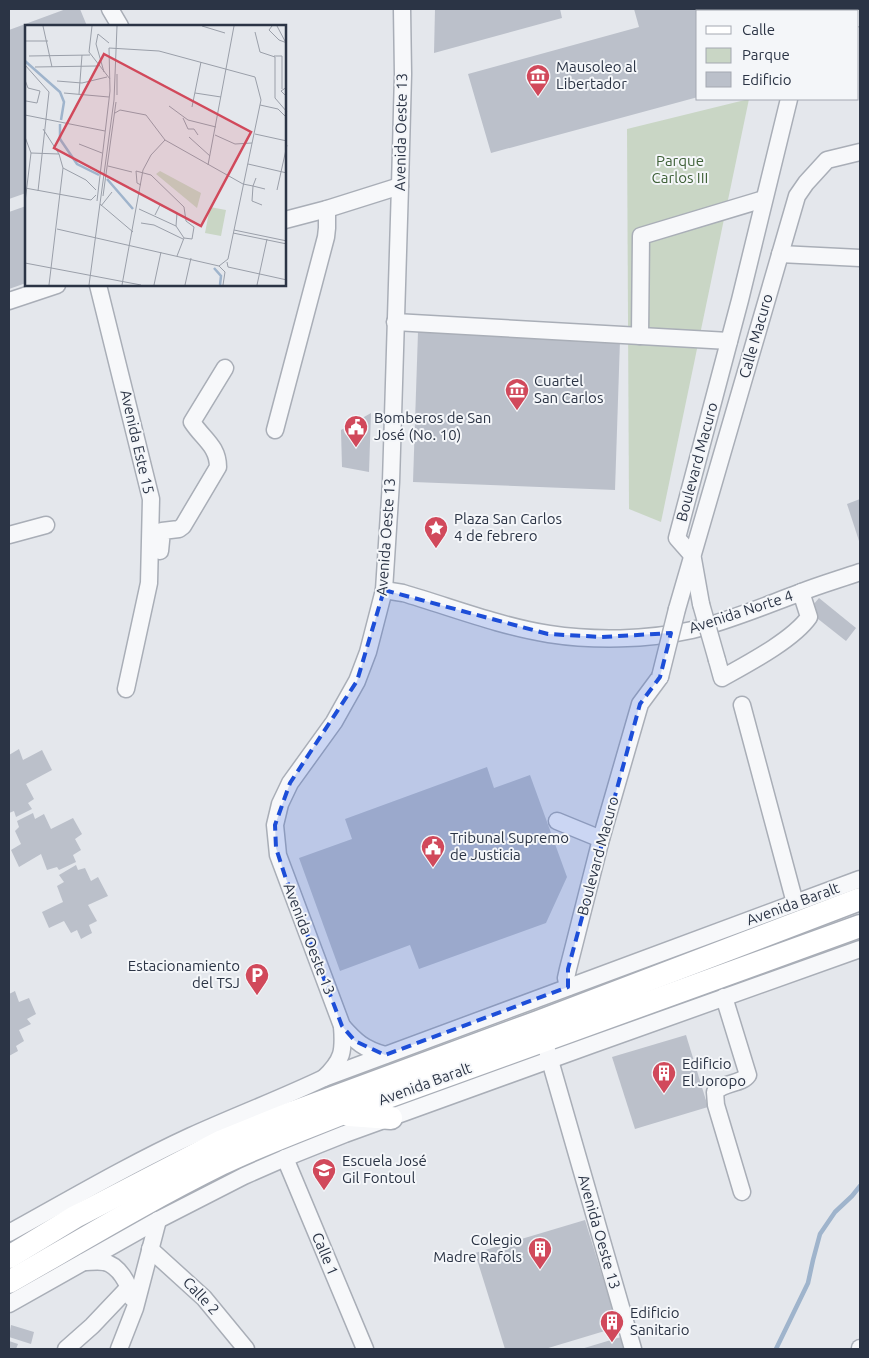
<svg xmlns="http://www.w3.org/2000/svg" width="869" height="1358" font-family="Ubuntu,sans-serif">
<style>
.green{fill:#c9d6c5}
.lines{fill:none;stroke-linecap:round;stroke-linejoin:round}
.stream{stroke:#9fb4cc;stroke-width:4.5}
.building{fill:#bbc0ca}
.street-casing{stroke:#a9aeb7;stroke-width:19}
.secondary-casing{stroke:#a9aeb7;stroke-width:25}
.street{stroke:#f7f8fa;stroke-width:16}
.secondary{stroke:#fff;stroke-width:22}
.street-bridge-casing{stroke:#a9aeb7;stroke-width:19;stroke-linecap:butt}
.street-bridge{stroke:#f7f8fa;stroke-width:16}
.marked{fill:#1d4ed8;fill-opacity:0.2;stroke:#1d4ed8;stroke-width:4;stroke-dasharray:10 6;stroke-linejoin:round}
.labels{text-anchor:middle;stroke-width:4;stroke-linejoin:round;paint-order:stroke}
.poi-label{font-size:15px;fill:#2b3445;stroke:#f4f6f9;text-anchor:start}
.street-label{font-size:15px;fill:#2b3445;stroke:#f4f6f9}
.park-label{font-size:15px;fill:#3f6138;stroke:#f4f6f9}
.inset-river{fill:none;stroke:#9fb4cc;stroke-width:2.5}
.inset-road{fill:none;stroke:#9a9fa9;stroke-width:1}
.view{fill:#d1495b;fill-opacity:0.15;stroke:#d1495b;stroke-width:2.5}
.inset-edge{fill:none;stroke:#2b3445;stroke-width:2.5}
</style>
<rect width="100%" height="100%" fill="#e4e7ec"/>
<path class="green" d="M749 99 661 522 629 509 627 129Z"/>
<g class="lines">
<path class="stream" d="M776 1349 808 1283 813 1260 820 1234 835 1212 852 1196 860 1186"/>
</g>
<g class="building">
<path d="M66 9H80L87 26H26V193L9 199V30Z"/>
<path d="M435 9H560L562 18 434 53Z"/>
<path d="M634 9H734L735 11H698V97L491 153 468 74 639 27Z"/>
<path d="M26 206V283L9 289V212Z"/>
<path d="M418 332 620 340 615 490 413 482Z"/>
<path d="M371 413 369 472 342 467 341 430Z"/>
<path d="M860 499V544L847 504Z"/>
<path d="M819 598 856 628 846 641 808 611Z"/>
<path d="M19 749 23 760 42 750 52 770 26 784 34 799 28 803 32 809 16 817 14 811 9 813V755Z"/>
<path d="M487 767 494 788 530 775 567 877 546 923 419 969 410 945 340 971 299 858 352 839 345 819Z"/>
<path d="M33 813 35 819 44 814 51 829 73 818 82 834 75 839 81 850 73 855 76 862 59 870 57 867 47 870 41 854 19 867 11 850 21 844 15 831 19 827 17 821Z"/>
<path d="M76 865 78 870 85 868 91 881 98 877 108 896 88 905 97 921 89 925 92 933 81 939 77 930 71 933 64 921 49 928 42 912 63 902 57 886 64 882 59 875Z"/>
<path d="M15 991 19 1002 29 998 36 1014 27 1019 31 1024 19 1030 24 1041 16 1046 18 1051 9 1056V994Z"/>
<path d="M686 1035 708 1107 635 1129 612 1057Z"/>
<path d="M585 1220 618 1327 545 1349H505L475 1253Z"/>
<path d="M11 1325 34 1332 31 1344 9 1337Z"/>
<path d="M621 1337 625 1349H581Z"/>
<path d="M9 1341 18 1344 16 1349H9Z"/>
</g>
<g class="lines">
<g class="street-casing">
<g id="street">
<path d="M110 9 120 26"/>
<path d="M858 18H860"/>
<path d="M285 220 327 209 400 186"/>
<path d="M780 254 860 258"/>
<path d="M98 285 151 499 149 583 126 689"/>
<path d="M9 301 57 285"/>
<path d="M395 322 729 341"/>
<path d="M640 336 641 236 764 199"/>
<path d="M275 430 326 237 327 228V209"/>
<path d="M9 535 46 525"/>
<path d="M160 551 162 531 179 529 183 526 218 467C218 446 203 439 192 422L225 368"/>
<path d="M692 555 677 538 740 300 789 99"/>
<path d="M693 559 701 604"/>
<path d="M384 590 403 593C451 607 499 626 549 634 594 641 647 640 692 630 729 621 764 606 799 593 819 585 840 579 860 572"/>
<path d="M677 609 797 196 806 183 827 160 860 152"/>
<path d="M717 660 722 678C747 664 793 640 809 617L801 592"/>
<path d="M742 705 795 903"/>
<path d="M557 821 601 839"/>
<path d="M568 987 566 978 568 969 601 839 640 704 660 677"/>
<path d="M724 997 748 1075C742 1084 724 1082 715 1092L716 1105 742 1192"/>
<path d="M342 1026C356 1042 364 1049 385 1055"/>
<path d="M547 1050 633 1349"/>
<path d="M324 1078C343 1060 344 1051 342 1026L278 855 275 825 280 804 290 783 334 722 357 681 368 652 384 590 391 482 400 186 403 74 402 9"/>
<path d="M285 1158 365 1349"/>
<path d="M9 1233C69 1200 128 1165 191 1136 235 1116 280 1099 324 1078L860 879"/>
<path d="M150 1249 204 1298 246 1349"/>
<path d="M84 1262C90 1262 98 1261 104 1262 119 1265 129 1284 132 1298"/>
<path d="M9 1304 158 1220 244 1176 285 1158 345 1134 591 1045 860 949"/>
<path d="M66 1349 92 1326 129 1287"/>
<path d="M119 1349 135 1308 158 1220"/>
<path d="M860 1349V1348"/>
</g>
</g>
<g class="secondary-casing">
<g id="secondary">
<path d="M349 1115 391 1118"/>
<path d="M9 1257 75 1217 220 1142 294 1112 538 1022 860 899"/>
<path d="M9 1282C79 1242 148 1200 221 1164 260 1145 301 1130 341 1114L860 926"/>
</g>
</g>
<use href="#street" class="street"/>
<use href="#secondary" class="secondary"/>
<g class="street-bridge-casing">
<g id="street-bridge">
<path d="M701 604 717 660"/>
<path d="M660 677 677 609"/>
</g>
</g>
<use href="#street-bridge" class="street-bridge"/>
</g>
<path class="marked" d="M384 590 548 634 602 637 671 633 660 677 640 704 568 969V987L385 1055 355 1041 342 1026 285 876 276 848 275 825 290 783 357 681Z"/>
<defs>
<g id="museum-pin" transform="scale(1.25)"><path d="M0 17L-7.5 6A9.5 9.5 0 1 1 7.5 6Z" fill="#d1495b" stroke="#f4f6f9"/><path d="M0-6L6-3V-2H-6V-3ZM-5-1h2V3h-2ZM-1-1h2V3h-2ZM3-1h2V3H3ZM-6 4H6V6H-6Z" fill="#fff"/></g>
<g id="civic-pin" transform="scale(1.25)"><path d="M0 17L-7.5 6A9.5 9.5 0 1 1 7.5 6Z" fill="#d1495b" stroke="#f4f6f9"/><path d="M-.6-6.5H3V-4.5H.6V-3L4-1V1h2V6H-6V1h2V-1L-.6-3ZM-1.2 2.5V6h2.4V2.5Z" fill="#fff"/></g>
<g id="sight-pin" transform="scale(1.25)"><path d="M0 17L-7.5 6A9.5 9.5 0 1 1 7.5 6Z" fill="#d1495b" stroke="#f4f6f9"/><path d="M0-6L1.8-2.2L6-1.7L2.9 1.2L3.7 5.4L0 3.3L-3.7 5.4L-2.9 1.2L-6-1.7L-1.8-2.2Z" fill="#fff"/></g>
<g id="parking-pin" transform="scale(1.25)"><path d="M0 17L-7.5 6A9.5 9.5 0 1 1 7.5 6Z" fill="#d1495b" stroke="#f4f6f9"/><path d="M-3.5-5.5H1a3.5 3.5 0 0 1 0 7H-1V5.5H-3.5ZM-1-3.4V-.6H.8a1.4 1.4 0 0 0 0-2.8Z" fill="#fff"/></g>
<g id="building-pin" transform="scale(1.25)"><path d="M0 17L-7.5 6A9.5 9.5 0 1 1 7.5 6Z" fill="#d1495b" stroke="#f4f6f9"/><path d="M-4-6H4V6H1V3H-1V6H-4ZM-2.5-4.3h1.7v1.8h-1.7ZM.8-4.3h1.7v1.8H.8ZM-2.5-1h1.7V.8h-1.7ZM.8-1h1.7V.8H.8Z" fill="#fff"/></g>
<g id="school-pin" transform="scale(1.25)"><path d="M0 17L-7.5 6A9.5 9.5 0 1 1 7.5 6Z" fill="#d1495b" stroke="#f4f6f9"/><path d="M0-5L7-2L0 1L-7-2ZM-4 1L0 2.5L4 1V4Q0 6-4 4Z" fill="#fff"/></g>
</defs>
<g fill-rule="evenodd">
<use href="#museum-pin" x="538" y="76"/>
<use href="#museum-pin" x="517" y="390"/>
<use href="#civic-pin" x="356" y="427"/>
<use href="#sight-pin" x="436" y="528"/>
<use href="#civic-pin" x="433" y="847"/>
<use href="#parking-pin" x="257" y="975"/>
<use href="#building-pin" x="664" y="1073"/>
<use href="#school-pin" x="324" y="1170"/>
<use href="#building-pin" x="540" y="1249"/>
<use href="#building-pin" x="612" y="1322"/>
</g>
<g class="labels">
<g class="poi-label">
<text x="556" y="72">Mausoleo al<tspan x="556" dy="17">Libertador</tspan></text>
<text x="534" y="386">Cuartel<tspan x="534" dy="17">San Carlos</tspan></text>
<text x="374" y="423">Bomberos de San<tspan x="374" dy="17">José (No. 10)</tspan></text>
<text x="454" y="524">Plaza San Carlos<tspan x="454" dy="17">4 de febrero</tspan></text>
<text x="450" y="843">Tribunal Supremo<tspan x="450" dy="17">de Justicia</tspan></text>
<text x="240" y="971" text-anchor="end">Estacionamiento<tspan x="240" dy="17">del TSJ</tspan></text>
<text x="682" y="1069">Edificio<tspan x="682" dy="17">El Joropo</tspan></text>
<text x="342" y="1166">Escuela José<tspan x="342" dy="17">Gil Fontoul</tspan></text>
<text x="522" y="1245" text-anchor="end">Colegio<tspan x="522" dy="17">Madre Rafols</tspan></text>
<text x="630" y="1318">Edificio<tspan x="630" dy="17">Sanitario</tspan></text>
</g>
<g class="street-label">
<text transform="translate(401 132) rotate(-89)" y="5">Avenida Oeste 13</text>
<text transform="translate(756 336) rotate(-74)" y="5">Calle Macuro</text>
<text transform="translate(137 442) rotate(77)" y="5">Avenida Este 15</text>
<text transform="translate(697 462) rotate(-75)" y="5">Boulevard Macuro</text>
<text transform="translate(386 537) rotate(-86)" y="5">Avenida Oeste 13</text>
<text transform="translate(741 612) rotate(-18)" y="5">Avenida Norte 4</text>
<text transform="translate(598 856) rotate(-75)" y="5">Boulevard Macuro</text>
<text transform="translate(793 904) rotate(-20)" y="5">Avenida Baralt</text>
<text transform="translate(309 939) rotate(69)" y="5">Avenida Oeste 13</text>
<text transform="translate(425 1084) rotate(-20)" y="5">Avenida Baralt</text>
<text transform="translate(599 1232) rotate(74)" y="5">Avenida Oeste 13</text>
<text transform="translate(325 1254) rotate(67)" y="5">Calle 1</text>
<text transform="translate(201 1296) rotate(47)" y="5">Calle 2</text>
</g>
<g class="park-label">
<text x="680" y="166">Parque<tspan x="680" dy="17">Carlos III</tspan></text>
</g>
</g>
<g transform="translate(25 25)">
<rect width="261" height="261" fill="#e4e7ec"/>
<path d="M135 146 176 168 172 183 131 149ZM185 182 201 185 196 211 180 208Z" fill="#c9d6c5"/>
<path class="inset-river" d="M0 36 35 67 39 77 36 95M35 99V114L52 139 74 150M82 154 108 184M189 243 196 251 195 260"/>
<path class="inset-road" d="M18 1 27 42M67 1 64 27 85 54M177 1 200 8M247 1 244 5 254 15 262 18M252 1 261 18M230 7 235 27 250 32V73L262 87M0 16H23M84 23 134 26 230 52 236 75 203 234 194 241M4 31 65 30M249 31H257V64M0 40 24 67 13 166M10 42 72 41M79 47 71 19 73 9 84 18M0 55 3 63 15 66 12 78 1 76M32 56 57 58 82 52M262 62 256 66 262 72M39 68 84 72M170 68 196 72M54 69 57 30M92 70V49M235 80 253 84 262 93M144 81 163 95 191 102M167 82 176 37M90 88 95 85 121 90 140 115 218 159 228 161 227 176 237 180M0 90 80 106M158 93 163 104H169L173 110M18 104 34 129 38 143 24 260M230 109 262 116M190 110 210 119 227 118M0 112 6 128 0 177M164 112 185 131M54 119 77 128M6 128 34 129M223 139 262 148M183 140 209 1M83 141 107 147M38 143 61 155 71 165M231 153 228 161 240 164M116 160 112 158 111 146 126 150 159 182 161 196 169 202 167 214 159 213M0 163 66 175 71 170M252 165 262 120M78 171 91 77M72 176 85 66 84 23M75 179 108 207M76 181 87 167M114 184 151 201M130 190 135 180 152 188 151 201 159 213 152 231M116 198 129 200 158 214M32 204 194 241M209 205 262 216M208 208 262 219M202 237 203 242 262 255M0 238 116 260M194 241 200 247 198 260M64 260 89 75 92 1M97 260 118 145 126 130 140 115M129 260 136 227M160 260 166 233M232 260 242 214"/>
<path class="view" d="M79 29 226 107 176 201 29 123Z"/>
<rect width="261" height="261" class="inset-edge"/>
</g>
<rect width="869" height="1358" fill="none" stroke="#2b3445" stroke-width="20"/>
<rect x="696" y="10" width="162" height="90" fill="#f4f6f9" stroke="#a4a8b1"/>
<rect x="706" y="26" width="25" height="8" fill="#ffffff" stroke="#a4a8b1"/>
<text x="742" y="35" font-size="15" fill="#2b3445">Calle</text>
<rect x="706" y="48" width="25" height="15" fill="#c9d6c5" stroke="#a4a8b1"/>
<text x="742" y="60" font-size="15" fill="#2b3445">Parque</text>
<rect x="706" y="72" width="25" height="15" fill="#bbc0ca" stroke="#a4a8b1"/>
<text x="742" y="85" font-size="15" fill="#2b3445">Edificio</text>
</svg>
